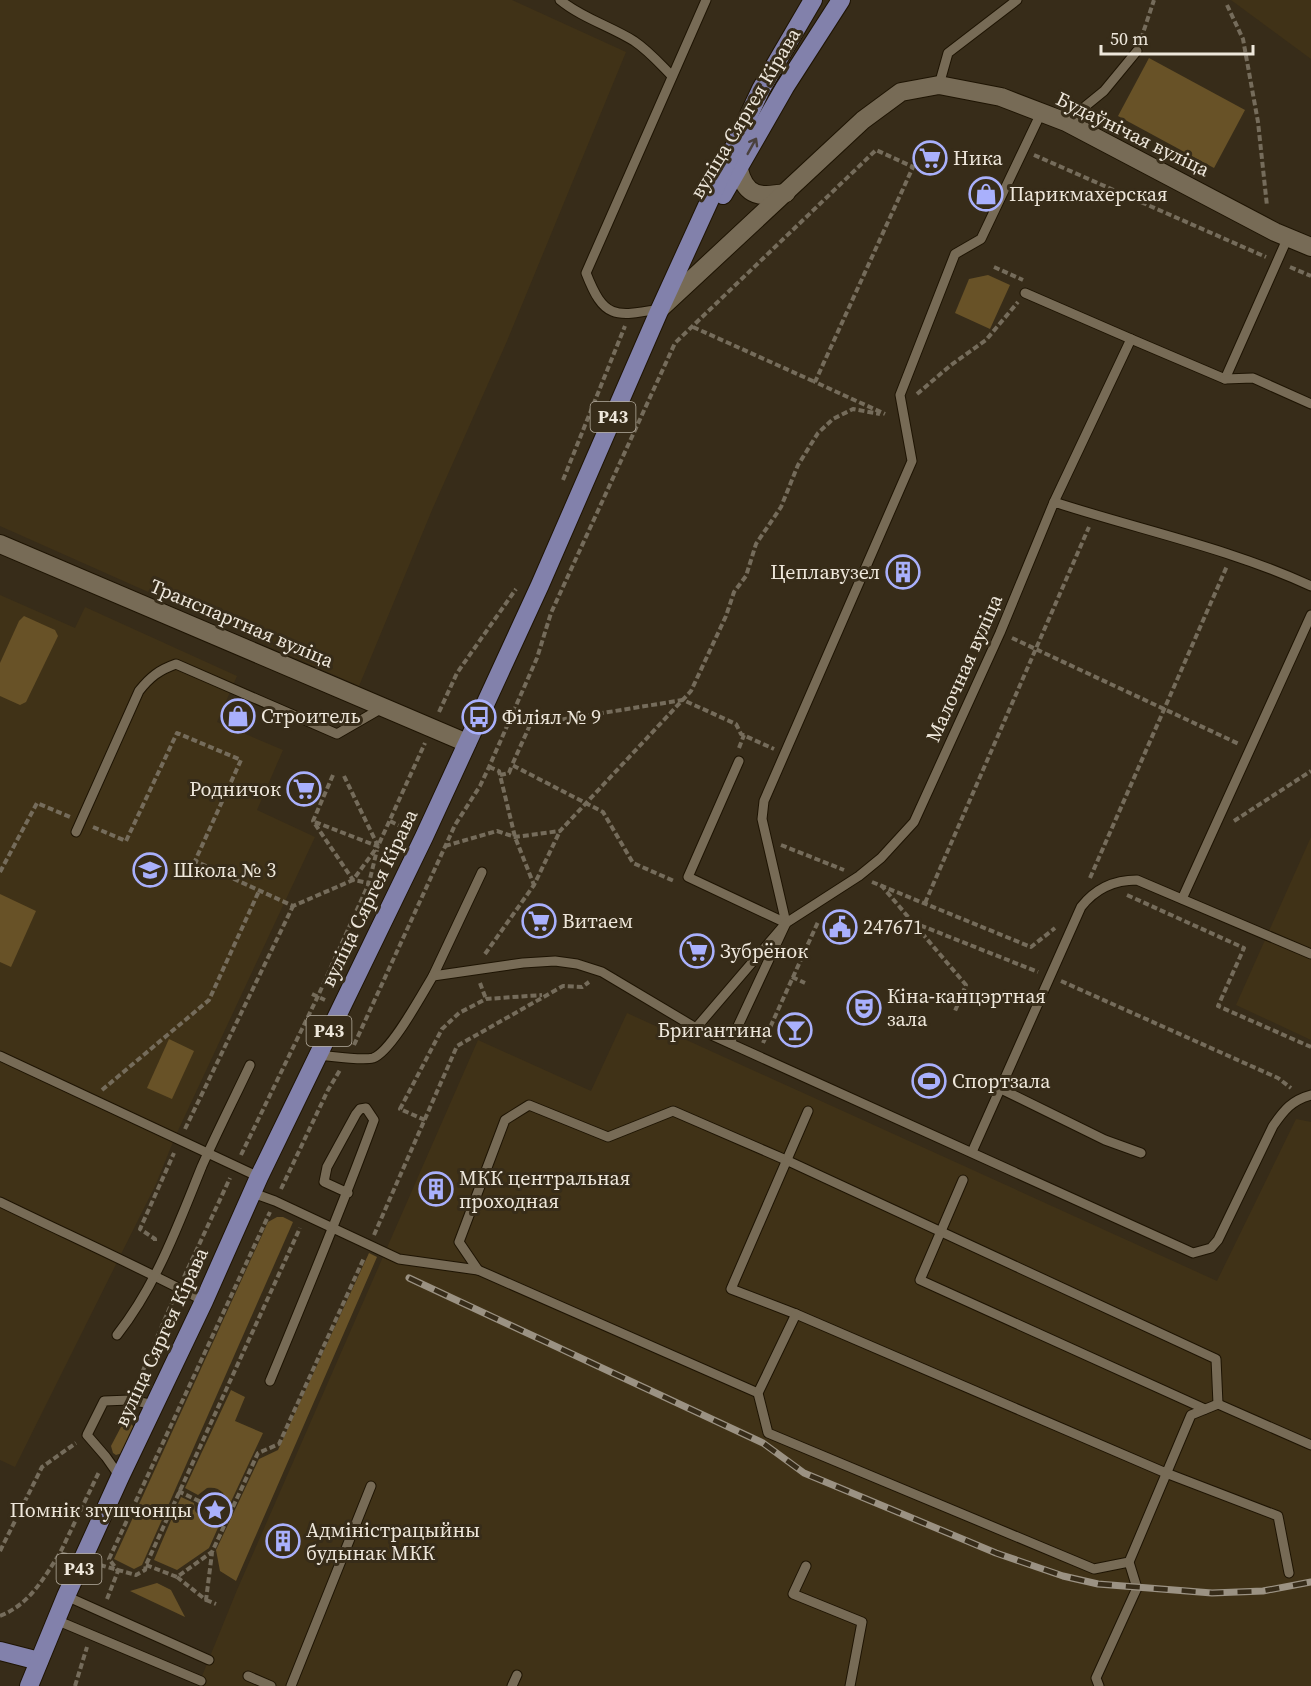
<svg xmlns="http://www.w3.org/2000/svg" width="1311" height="1686" font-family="'Source Serif 4',serif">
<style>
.built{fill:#403217}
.green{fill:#685227}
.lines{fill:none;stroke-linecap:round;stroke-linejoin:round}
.service-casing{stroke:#1e1403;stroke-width:11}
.minor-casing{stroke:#1e1403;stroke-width:20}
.primary-casing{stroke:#1e1403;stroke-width:20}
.path{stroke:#756c5b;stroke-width:4;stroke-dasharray:6 3;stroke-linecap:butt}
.service{stroke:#776b56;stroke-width:9}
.minor{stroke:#776b56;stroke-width:18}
.primary{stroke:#8281ab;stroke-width:18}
.rail-casing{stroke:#9b9283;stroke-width:7}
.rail{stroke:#372c19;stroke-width:4.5;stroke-dasharray:14;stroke-linecap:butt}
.oneway{stroke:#4a413e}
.labels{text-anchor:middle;stroke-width:6;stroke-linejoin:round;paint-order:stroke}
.shield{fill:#372c19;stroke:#b7afa1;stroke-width:1.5}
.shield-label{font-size:18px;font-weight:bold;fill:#eee7db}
.street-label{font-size:20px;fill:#eee7db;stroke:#372c19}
.poi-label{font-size:20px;fill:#eee7db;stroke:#372c19;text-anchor:start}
</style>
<rect width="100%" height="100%" fill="#372c19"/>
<g class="built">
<path d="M0 0H512L626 52 507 341 432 510 359 686 0 526Z"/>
<path d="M1231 0H1311V59Z"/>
<path d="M0 595 75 628 85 607 237 676 217 722 283 750 257 810 315 837 175 1137 156 1184 15 1467 0 1460Z"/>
<path d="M1311 837V1040L1236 1005Z"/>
<path d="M627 1013 1217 1281 1296 1119 1311 1122V1686H198L237 1590 478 1040 591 1091Z"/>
</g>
<g class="green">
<path d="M1149 58 1245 110 1214 168 1118 116Z"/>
<path d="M988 275 1010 285 990 329 955 313 969 279Z"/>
<path d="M24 616 55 630 58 636 26 702 20 705 0 696V663L19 621Z"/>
<path d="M0 894 36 911 11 967 0 962Z"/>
<path d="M169 1039 194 1051 172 1099 147 1088Z"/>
<path d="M277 1217H283L293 1222 142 1565 134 1569 114 1559 268 1222Z"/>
<path d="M369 1253 377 1257 236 1581 220 1571 216 1550 259 1459 278 1450Z"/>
<path d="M231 1390 245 1397 235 1421 263 1433 229 1506C226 1494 220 1486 207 1488L198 1495 185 1488Z"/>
<path d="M129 1422 134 1427 122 1453 116 1455 113 1453 111 1446 122 1425Z"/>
<path d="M181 1497 194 1503 195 1511 204 1522 215 1523 221 1521 209 1548 177 1570 154 1560Z"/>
<path d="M157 1583 171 1590 185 1617 130 1591Z"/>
</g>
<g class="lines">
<g class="service-casing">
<g id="service">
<path d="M560 0C582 18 610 26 634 41 649 51 660 64 672 76"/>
<path d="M939 85 948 53 1017 0"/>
<path d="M1066 122 1104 91 1137 51"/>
<path d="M1025 293 1131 339 1054 502"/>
<path d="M660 309C614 317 604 319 586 273L706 0"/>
<path d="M1131 339 1225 379 1288 237"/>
<path d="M1225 379 1253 378 1311 404"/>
<path d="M739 761 688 877 786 923"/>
<path d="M76 832 139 691C150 677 159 670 176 664L337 734 382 708"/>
<path d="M1182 899 1311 615"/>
<path d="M433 976 482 872"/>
<path d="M696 1028 786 923 762 819 764 801 912 461 900 395 955 254 981 239 1041 113"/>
<path d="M730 1043 786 923 859 876 881 858 914 822 1000 633 1054 502C1140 530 1229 548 1311 586"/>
<path d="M318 1055C332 1056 361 1061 373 1058 391 1052 422 994 433 976L523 963 555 961 577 964 602 972 696 1028 1193 1253 1211 1248 1218 1240 1273 1126C1284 1110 1292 1100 1311 1095"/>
<path d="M0 1056 259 1177"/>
<path d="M1001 1089 1105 1140 1141 1153"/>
<path d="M972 1152 1081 907C1095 889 1114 880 1137 880L1311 954"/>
<path d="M963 1180 920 1280 1205 1409"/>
<path d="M253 1193 275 1201 399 1259 478 1270 758 1393"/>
<path d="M0 1202C68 1235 137 1266 204 1301"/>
<path d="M478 1270 459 1242 505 1120 529 1105 608 1137 673 1111 786 1160 1216 1359 1218 1404"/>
<path d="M796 1314 731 1289 808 1111"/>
<path d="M117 1335C157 1284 178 1225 202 1166 217 1132 234 1099 250 1065"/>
<path d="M270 1381C306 1294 342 1208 374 1120L366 1108 360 1109 356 1114 327 1167 324 1182 348 1193"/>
<path d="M120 1477 106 1457 87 1435 104 1401 130 1400 155 1405"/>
<path d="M806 1566 793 1594 862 1622 850 1686"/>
<path d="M1289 1573 1278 1516 1166 1473 796 1314 758 1393 768 1433 1094 1569 1129 1562 1191 1415 1218 1404 1311 1445"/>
<path d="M66 1596 209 1660"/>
<path d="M56 1620 201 1681"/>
<path d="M248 1676 271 1686"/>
<path d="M291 1686 371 1486"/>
<path d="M512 1686 517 1675"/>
<path d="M1099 1686 1096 1678 1137 1588 1129 1562"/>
</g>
</g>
<g class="minor-casing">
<g id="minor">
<path d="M739 170C746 198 761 197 786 193"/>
<path d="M661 308 863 120 901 92 939 85 1001 97 1066 122 1275 232 1311 247"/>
<path d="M0 544 467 743"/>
</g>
</g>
<g class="primary-casing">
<g id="primary">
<path d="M723 195 785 87 841 0"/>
<path d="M0 1651 39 1661"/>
<path d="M29 1686 66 1596 120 1477 204 1301 259 1177 424 837 540 585 660 309 727 162 761 89 813 0"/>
</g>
</g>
<g class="path">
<path d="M1227 5 1243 39 1258 122 1267 206"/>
<path d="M1141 39 1154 0"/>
<path d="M1034 155 1266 257"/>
<path d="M994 267 1023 280"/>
<path d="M1290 267 1311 276"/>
<path d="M693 327 815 382"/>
<path d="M917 394 951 365 986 340 1018 302"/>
<path d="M563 480 625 326"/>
<path d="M1012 638 1239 744"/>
<path d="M439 712 457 673 516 589"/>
<path d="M510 718 528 725 683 700 736 724 741 734 774 749"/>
<path d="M530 725 512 765 603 812 633 863 674 881"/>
<path d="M739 748 744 735"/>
<path d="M489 767 499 771 515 837 534 885"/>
<path d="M333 775 313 821 353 880 369 883"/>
<path d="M500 775 509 773 512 765"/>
<path d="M344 776 378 846 425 743"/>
<path d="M390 821 408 830"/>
<path d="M1234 821 1311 771"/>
<path d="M315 822 377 846"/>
<path d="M93 827 126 841 177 733 241 760 195 861 293 906 353 880 378 846"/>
<path d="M781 845 844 870"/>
<path d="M445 846 497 831 515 837 560 831 691 691 726 616 734 592 746 576 756 544 781 507 798 465 818 433 833 419 853 409 880 414"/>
<path d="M0 872 37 803 70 817"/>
<path d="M1090 878 1227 566"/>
<path d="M872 882 1031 947 1055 928"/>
<path d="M881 885 966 985 955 1011"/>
<path d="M1127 895 1244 948 1218 1006 1311 1047"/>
<path d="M925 903 1089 527"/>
<path d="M912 922 1038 972"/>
<path d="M485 954 534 885 560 831"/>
<path d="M792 977 805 983"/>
<path d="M1061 981 1278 1078 1291 1088"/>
<path d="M480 983 486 999"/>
<path d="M312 994 325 1000"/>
<path d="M763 1043 818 922"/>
<path d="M354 1045 455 825 480 786 489 767 537 658 551 613 675 343 876 150 913 167 815 382 885 414"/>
<path d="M102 1090 209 1000 259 891"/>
<path d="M425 1120 400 1109 442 1029 459 1013 486 999 542 995"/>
<path d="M185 1129 293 906"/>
<path d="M241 1155 318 996 369 883 377 850"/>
<path d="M281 1189 328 1090 340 1070"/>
<path d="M374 1235 457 1046 563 986 582 987 589 982"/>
<path d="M155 1241V1239L140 1229 174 1153"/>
<path d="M184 1277 230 1178"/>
<path d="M136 1387 173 1300"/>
<path d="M178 1491 203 1503"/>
<circle cx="212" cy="1507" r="11"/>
<path d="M0 1551 42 1467 76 1443"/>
<path d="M67 1555 60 1553 99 1472"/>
<path d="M100 1565 136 1575 145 1570 146 1565 300 1228"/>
<path d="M146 1565 177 1577 212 1552 258 1453 279 1444 364 1258"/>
<path d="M177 1577 206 1600 212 1553"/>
<path d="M107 1599 118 1571 109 1559 270 1212"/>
<path d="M206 1600 216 1604"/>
<path d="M0 1616C30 1604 43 1579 60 1553"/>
<path d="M75 1686 87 1647"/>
</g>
<use href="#service" class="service"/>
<use href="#minor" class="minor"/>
<use href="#primary" class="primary"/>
<g class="rail-casing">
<path id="rail" d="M409 1278 763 1443 804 1473 996 1553 1063 1576 1098 1584 1212 1593 1263 1591 1311 1582"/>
</g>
<use href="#rail" class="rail"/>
</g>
<defs><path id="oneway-shaft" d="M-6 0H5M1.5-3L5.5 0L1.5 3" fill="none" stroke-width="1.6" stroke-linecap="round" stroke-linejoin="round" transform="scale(1.5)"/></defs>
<use class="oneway" href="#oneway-shaft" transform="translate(752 146) rotate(-61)"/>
<defs>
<g id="supermarket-ring" transform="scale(1.725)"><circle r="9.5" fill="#372c19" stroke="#a9b0fc" stroke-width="1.5"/><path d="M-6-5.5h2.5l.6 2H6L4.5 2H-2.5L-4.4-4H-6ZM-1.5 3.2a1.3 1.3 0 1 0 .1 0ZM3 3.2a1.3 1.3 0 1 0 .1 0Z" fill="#a9b0fc"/></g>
<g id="shop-ring" transform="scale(1.725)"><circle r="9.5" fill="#372c19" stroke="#a9b0fc" stroke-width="1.5"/><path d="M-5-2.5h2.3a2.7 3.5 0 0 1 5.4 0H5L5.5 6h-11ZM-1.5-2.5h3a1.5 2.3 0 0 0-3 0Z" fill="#a9b0fc"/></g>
<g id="building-ring" transform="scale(1.725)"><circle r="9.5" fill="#372c19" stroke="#a9b0fc" stroke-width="1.5"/><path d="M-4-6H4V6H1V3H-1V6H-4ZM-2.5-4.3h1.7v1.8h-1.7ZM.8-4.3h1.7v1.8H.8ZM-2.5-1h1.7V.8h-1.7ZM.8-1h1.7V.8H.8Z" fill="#a9b0fc"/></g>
<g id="bus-ring" transform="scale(1.725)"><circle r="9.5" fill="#372c19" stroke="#a9b0fc" stroke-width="1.5"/><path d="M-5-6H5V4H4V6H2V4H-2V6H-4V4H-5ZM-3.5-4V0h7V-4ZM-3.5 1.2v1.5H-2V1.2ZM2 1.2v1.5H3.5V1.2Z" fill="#a9b0fc"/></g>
<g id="school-ring" transform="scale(1.725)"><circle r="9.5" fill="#372c19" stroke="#a9b0fc" stroke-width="1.5"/><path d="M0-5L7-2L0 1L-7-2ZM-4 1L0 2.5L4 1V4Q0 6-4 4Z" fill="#a9b0fc"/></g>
<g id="civic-ring" transform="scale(1.725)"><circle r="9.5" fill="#372c19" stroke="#a9b0fc" stroke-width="1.5"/><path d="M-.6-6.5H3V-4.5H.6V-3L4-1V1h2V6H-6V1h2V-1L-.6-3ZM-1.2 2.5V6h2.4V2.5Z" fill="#a9b0fc"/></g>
<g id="theatre-ring" transform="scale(1.725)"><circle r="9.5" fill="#372c19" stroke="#a9b0fc" stroke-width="1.5"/><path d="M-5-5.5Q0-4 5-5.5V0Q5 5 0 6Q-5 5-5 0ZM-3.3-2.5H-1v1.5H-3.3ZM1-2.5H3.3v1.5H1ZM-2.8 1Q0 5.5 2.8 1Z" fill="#a9b0fc"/></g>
<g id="bar-ring" transform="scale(1.725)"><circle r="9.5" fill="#372c19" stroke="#a9b0fc" stroke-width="1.5"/><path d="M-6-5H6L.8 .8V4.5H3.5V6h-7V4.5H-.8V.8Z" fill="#a9b0fc"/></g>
<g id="stadium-ring" transform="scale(1.725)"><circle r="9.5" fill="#372c19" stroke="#a9b0fc" stroke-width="1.5"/><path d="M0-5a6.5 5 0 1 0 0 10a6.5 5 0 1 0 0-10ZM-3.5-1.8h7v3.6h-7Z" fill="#a9b0fc"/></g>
<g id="sight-ring" transform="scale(1.725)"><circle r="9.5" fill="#372c19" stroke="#a9b0fc" stroke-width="1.5"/><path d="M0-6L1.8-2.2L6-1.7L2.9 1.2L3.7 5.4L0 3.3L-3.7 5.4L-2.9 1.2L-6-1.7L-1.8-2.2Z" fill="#a9b0fc"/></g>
</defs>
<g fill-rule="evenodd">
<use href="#supermarket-ring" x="930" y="158"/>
<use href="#shop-ring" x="986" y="194"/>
<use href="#building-ring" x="903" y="572"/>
<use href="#shop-ring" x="238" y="716"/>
<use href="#bus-ring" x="479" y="717"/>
<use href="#supermarket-ring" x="304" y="789"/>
<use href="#school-ring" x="150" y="870"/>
<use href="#supermarket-ring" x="539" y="921"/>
<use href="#civic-ring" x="840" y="927"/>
<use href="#supermarket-ring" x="697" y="951"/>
<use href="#theatre-ring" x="864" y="1008"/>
<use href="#bar-ring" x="795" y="1030"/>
<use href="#stadium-ring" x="929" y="1081"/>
<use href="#building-ring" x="436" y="1189"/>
<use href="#sight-ring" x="215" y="1510"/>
<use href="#building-ring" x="283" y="1541"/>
</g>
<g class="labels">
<g class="shield">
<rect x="590.5" y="402" width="45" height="30" rx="4.5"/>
<rect x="306.5" y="1016" width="45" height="30" rx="4.5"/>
<rect x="56.5" y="1554" width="45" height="30" rx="4.5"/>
</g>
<g class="shield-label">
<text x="613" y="423">Р43</text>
<text x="329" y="1037">Р43</text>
<text x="79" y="1575">Р43</text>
</g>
<g class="street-label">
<text transform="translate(745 113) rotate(-59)" y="7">вуліца Сяргея Кірава</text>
<text transform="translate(1133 134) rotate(26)" y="7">Будаўнічая вуліца</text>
<text transform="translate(242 623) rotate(23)" y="7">Транспартная вуліца</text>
<text transform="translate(964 668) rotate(-66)" y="7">Малочная вуліца</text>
<text transform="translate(369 898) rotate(-64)" y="7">вуліца Сяргея Кірава</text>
<text transform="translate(161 1337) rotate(-65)" y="7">вуліца Сяргея Кірава</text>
</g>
<g class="poi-label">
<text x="953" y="165">Ника</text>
<text x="1009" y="201">Парикмахерская</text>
<text x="880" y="579" text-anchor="end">Цеплавузел</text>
<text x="261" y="723">Строитель</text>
<text x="502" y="724">Філіял № 9</text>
<text x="281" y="796" text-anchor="end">Родничок</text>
<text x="173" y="877">Школа № 3</text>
<text x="562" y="928">Витаем</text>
<text x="863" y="934">247671</text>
<text x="720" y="958">Зубрёнок</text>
<text x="887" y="1003">Кіна-канцэртная<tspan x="887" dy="23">зала</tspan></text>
<text x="772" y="1037" text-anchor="end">Бригантина</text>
<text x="952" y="1088">Спортзала</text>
<text x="459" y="1185">МКК центральная<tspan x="459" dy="23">проходная</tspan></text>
<text x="192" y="1517" text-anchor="end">Помнік згушчонцы</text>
<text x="306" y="1537">Адміністрацыйны<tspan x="306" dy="23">будынак МКК</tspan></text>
</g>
</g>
<path d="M1101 45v9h152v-9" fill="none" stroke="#eee7db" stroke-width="3"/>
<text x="1110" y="45" font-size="18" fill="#eee7db" stroke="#372c19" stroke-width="4.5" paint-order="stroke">50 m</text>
</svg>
